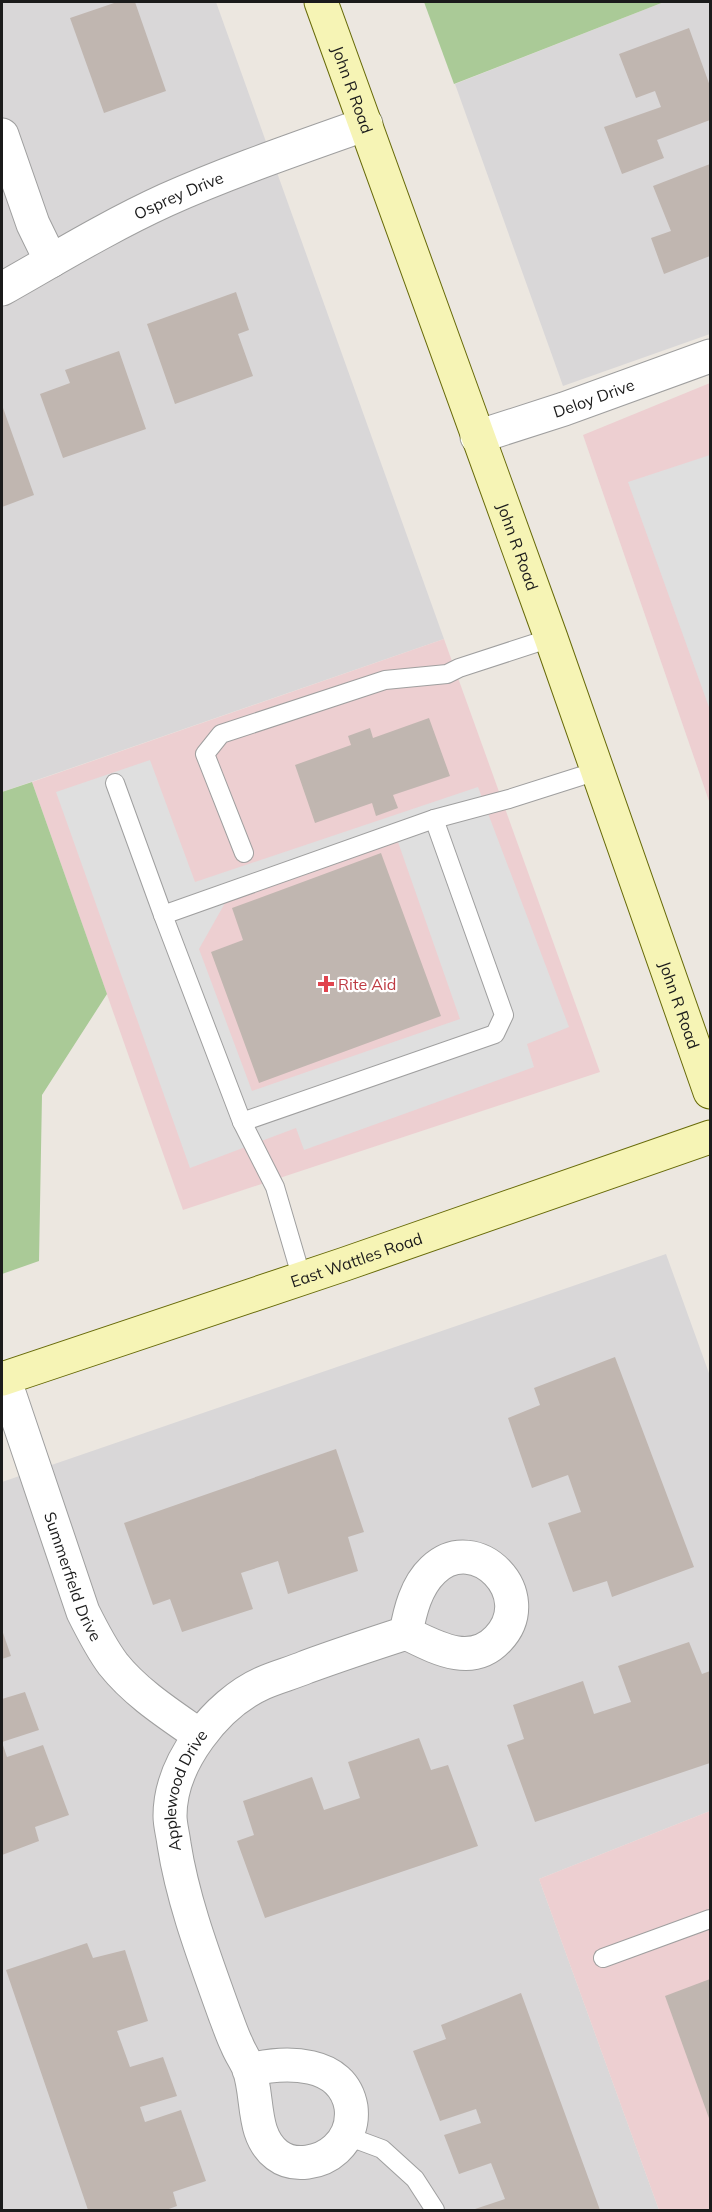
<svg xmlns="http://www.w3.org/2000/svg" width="712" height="2212" font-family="Mulish,sans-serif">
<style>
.residential{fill:#d9d7d8}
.commercial{fill:#edcfd1}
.forest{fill:#aaca97}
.parking{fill:#dfdfdf;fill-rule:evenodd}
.building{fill:#c0b6b0}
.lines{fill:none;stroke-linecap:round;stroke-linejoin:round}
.service-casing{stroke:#9f9f9f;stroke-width:20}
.minor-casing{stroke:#9f9f9f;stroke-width:35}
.secondary-casing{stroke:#676a09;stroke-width:35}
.service{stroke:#fff;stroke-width:18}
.minor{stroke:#fff;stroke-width:33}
.secondary{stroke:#f6f4b5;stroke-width:33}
.health-dot{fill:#e0444e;stroke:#fff;stroke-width:2}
.labels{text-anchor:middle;stroke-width:4.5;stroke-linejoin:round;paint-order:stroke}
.street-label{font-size:16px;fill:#1b1b1b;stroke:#fff}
.health-label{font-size:16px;fill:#be3a42;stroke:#fff;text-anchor:start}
</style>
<rect width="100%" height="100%" fill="#ece7e0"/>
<g class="residential">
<path d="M2 2H216L444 639 2 792Z"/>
<path d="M664 2H710V334L563 386 455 84Z"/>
<path d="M666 1254 710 1376V1811L539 1879 659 2210H2V1482Z"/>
</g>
<g class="commercial">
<path d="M710 383V804L583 435Z"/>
<path d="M444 639 600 1072 183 1210 32 782Z"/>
<path d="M710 1811V2210H659L539 1879Z"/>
</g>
<g class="forest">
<path d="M424 2H664L454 84Z"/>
<path d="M32 782 107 994 42 1095 39 1261 2 1274V792Z"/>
</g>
<g class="parking">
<path d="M710 455V710L628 482Z"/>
<path d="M150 760 195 882 478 787 569 1027 527 1044 534 1067 304 1150 296 1128 190 1168 56 792ZM398 842 460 1019 252 1091 199 949 225 903Z"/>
</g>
<g class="building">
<path d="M117 2H135L166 91 104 113 70 18Z"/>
<path d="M689 28 710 86V120L657 140 664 158 622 174 604 127 661 107 655 91 636 98 619 54Z"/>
<path d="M710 164V256L664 274 651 238 671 231 653 186Z"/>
<path d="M236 292 249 330 238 334 253 376 175 404 147 324Z"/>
<path d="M119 351 146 429 63 458 40 394 70 383 65 370Z"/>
<path d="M2 405 34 495 2 507Z"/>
<path d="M429 718 450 776 393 795 398 808 376 816 372 803 315 823 295 765 351 745 348 736 370 728 373 738Z"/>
<path d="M381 853 441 1016 259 1083 211 952 243 940 232 908Z"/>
<path d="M615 1357 694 1567 612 1597 607 1581 573 1592 548 1523 581 1512 568 1475 532 1488 508 1418 540 1405 534 1388Z"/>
<path d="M336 1449 364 1532 348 1537 358 1571 288 1594 278 1561 241 1573 253 1609 182 1632 170 1599 153 1605 124 1523Z"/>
<path d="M2 1630 11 1656 2 1659Z"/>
<path d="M689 1642 702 1674 710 1671V1763L535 1822 507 1745 524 1739 513 1705 583 1681 594 1714 631 1702 618 1666Z"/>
<path d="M25 1692 39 1730 2 1742 7 1757 43 1745 69 1815 35 1827 39 1841 2 1855V1699Z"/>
<path d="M419 1738 431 1770 448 1765 478 1846 265 1918 237 1841 254 1835 243 1801 312 1777 324 1810 360 1798 348 1762Z"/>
<path d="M87 1943 93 1958 125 1950 148 2021 117 2031 130 2067 163 2057 177 2096 140 2107 145 2122 181 2110 206 2181 173 2192 177 2206 166 2210H88L6 1970Z"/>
<path d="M710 1979V2121L665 1996Z"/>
<path d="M521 1993 600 2210H472L505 2199 491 2163 459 2174 444 2135 481 2123 476 2109 440 2121 413 2051 446 2039 441 2025Z"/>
</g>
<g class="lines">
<g class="service-casing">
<g id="service">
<path d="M115 783 163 915"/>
<path d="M244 853 205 754 221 734 385 680 447 674 459 668 551 638"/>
<path d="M242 1122 495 1034 504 1015 434 819"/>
<path d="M302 1279 275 1187 242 1122 163 915 434 819 509 799 597 771"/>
<path d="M603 1958 710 1919"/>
<path d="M347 2136 382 2149 415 2179 435 2210"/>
</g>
</g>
<g class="minor-casing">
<g id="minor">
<path d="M2 135 33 224 51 261"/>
<path id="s1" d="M2 289C55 259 109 226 166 200 231 171 299 148 366 124"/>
<path id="s2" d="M477 437 564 409 710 356"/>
<path id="s3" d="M4 1378 83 1612C92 1630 101 1648 113 1664 136 1693 169 1714 199 1735"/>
<path id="s4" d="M249 2070C286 2061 343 2060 351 2107 353 2123 348 2138 336 2149 321 2163 294 2168 277 2155 251 2135 259 2097 249 2069 246 2061 240 2053 237 2045 232 2035 229 2025 225 2015 205 1959 183 1902 174 1844 173 1835 170 1825 170 1816 170 1763 216 1704 263 1683 276 1677 292 1673 306 1667 339 1655 372 1644 406 1633 435 1647 471 1668 498 1639 540 1595 476 1529 433 1570 416 1586 410 1611 406 1633"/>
</g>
</g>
<g class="secondary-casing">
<g id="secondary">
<path id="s5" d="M321 2 551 638 710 1092"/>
<path id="s6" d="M2 1379 345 1264 710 1137"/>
</g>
</g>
<use href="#service" class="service"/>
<use href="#minor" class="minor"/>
<use href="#secondary" class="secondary"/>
</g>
<path class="health-dot" d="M323 975h6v6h6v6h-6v6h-6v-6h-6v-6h6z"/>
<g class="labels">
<g class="street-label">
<text dy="6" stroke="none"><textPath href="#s5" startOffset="93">John R Road</textPath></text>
<text dy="6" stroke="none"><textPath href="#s1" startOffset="200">Osprey Drive</textPath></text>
<text dy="6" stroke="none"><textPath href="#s2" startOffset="123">Deloy Drive</textPath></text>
<text dy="6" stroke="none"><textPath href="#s5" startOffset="579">John R Road</textPath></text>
<text dy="6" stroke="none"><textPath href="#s5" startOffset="1065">John R Road</textPath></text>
<text dy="6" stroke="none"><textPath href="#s6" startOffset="374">East Wattles Road</textPath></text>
<text dy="6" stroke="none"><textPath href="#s3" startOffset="210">Summerfield Drive</textPath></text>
<text dy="6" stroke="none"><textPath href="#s4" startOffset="620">Applewood Drive</textPath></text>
</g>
<g class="health-label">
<text x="338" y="990">Rite Aid</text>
</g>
</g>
<rect width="712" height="2212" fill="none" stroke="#1b1b1b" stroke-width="6"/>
</svg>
